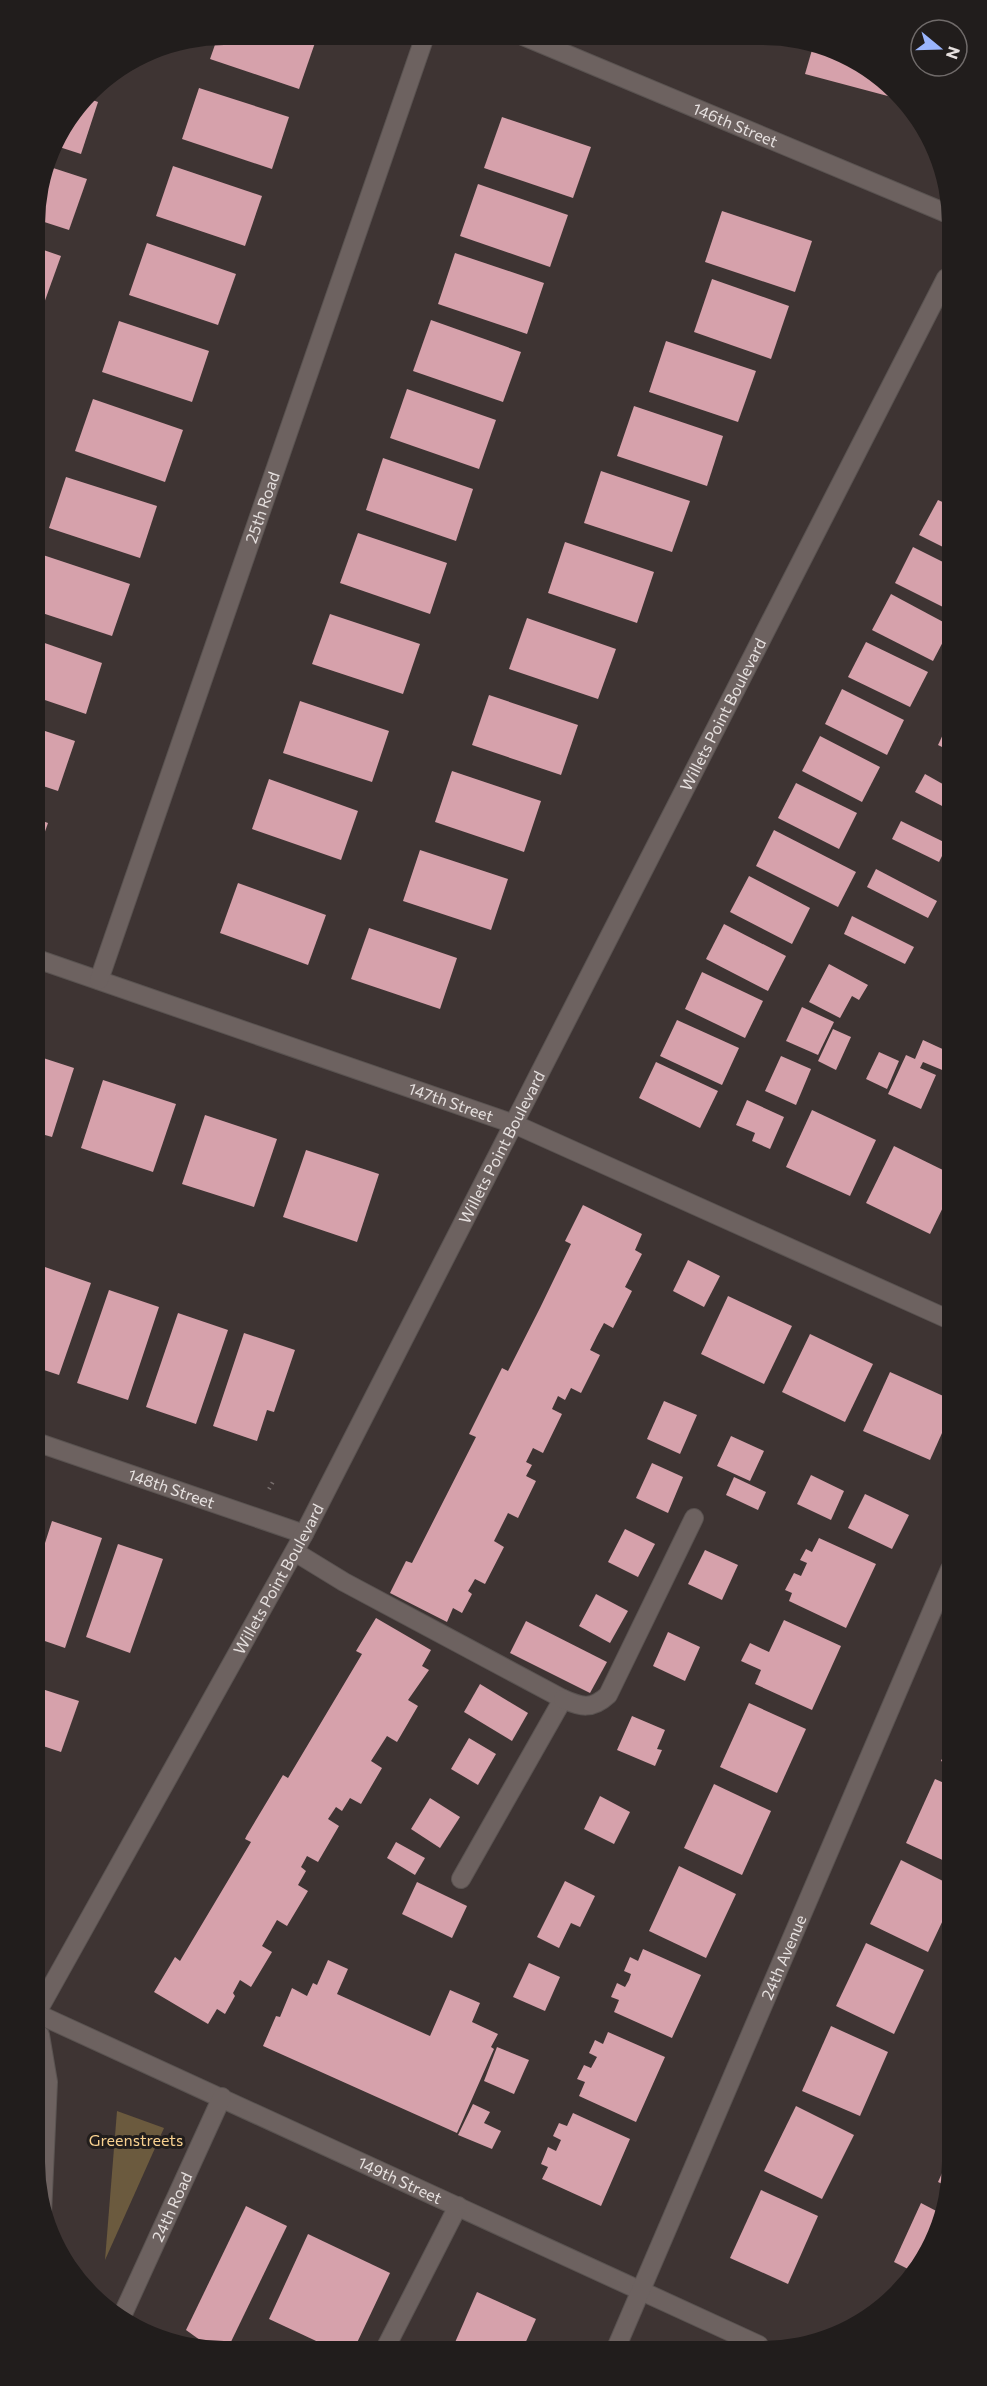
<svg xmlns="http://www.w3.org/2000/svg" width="987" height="2386" font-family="Commissioner,sans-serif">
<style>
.green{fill:#6b5a3e}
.building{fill:#d6a1ab}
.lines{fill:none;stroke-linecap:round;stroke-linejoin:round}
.minor-casing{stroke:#5a5351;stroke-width:20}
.path{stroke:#786f6e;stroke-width:4;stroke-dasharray:1.5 4.5;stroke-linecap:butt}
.minor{stroke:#6d6260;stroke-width:18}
.labels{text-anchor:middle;stroke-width:6;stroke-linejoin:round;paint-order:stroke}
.street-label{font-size:16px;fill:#e6e0df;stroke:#211d1c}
.park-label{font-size:16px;fill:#f8d190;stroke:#211d1c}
</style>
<rect width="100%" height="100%" fill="#3e3433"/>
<path class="green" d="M117 2111 164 2128 105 2260Z"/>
<g class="building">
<path d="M224 35H310L317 37 299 89 210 59 218 36Z"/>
<path d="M814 43 847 54 897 90 900 96 899 99 805 74Z"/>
<path d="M108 76 105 86 98 83 99 82Z"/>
<path d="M199 88 289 117 272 169 182 139Z"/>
<path d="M87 98 98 102 81 154 53 145 54 140Z"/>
<path d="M502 117 591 147 573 198 484 168Z"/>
<path d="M47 166 87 179 69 230 35 219Z"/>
<path d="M173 166 262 196 245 246 156 216Z"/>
<path d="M478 184 568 215 550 267 460 236Z"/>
<path d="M722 211 812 241 795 292 705 262Z"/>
<path d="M147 243 236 274 218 325 129 295Z"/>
<path d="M35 247 61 256 43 306 35 304Z"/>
<path d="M455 253 544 283 527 334 438 304Z"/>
<path d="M712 279 789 306 771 359 694 332Z"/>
<path d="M431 320 521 352 503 402 413 371Z"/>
<path d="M119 321 209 351 192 402 102 372Z"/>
<path d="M666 341 756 371 738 422 649 392Z"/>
<path d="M407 389 496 420 479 469 390 438Z"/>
<path d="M93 399 183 430 165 482 75 451Z"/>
<path d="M634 406 723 436 707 486 617 456Z"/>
<path d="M383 458 473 489 456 541 366 510Z"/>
<path d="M601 471 690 501 672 552 584 523Z"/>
<path d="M66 477 157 506 140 558 49 528Z"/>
<path d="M938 500 947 504V549L919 535Z"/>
<path d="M358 533 447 563 430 614 340 583Z"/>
<path d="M565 542 654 572 637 623 548 593Z"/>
<path d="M913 547 947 564V609L895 583Z"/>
<path d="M40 554 130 584 112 636 36 611V565Z"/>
<path d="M891 594 947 624V634L933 661 872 630Z"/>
<path d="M330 614 420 644 403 694 312 664Z"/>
<path d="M527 618 616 649 598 699 509 669Z"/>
<path d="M36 640 102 663 86 714 36 697Z"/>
<path d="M866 642 928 672 910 707 848 677Z"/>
<path d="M842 689 904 720 887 755 825 724Z"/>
<path d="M489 695 578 725 561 775 472 745Z"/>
<path d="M300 701 389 731 372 782 283 753Z"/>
<path d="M36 728 75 741 58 791 37 784Z"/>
<path d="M946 728 948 729V750L938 745Z"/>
<path d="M820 736 880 767 862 802 802 771Z"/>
<path d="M452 771 541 801 524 852 435 822Z"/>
<path d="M925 774 948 787 946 808 915 792Z"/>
<path d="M269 779 358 811 341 860 252 829Z"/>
<path d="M796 783 857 813 839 849 778 818Z"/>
<path d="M37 819 48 823 37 854Z"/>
<path d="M901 821 948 844 939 862 892 839Z"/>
<path d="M774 830 856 872 838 907 756 866Z"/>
<path d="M420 850 508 879 491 930 403 901Z"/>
<path d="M876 869 937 901 928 918 867 887Z"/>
<path d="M749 876 810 908 792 944 730 912Z"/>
<path d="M238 883 326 915 308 965 220 933Z"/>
<path d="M852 916 914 947 905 964 844 934Z"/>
<path d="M724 924 786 956 768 991 706 959Z"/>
<path d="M369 928 457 958 440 1009 351 979Z"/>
<path d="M829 964 868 985 859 1000 852 996 840 1018 809 1002Z"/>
<path d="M702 972 763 1001 745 1038 685 1009Z"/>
<path d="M949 978V993L943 991Z"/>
<path d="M802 1007 834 1022 818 1055 786 1041Z"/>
<path d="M677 1020 739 1048 722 1085 660 1056Z"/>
<path d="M833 1029 851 1037 836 1070 818 1061Z"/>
<path d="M923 1040 949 1052V1068L947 1072 923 1062 920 1068 936 1075 921 1109 888 1094 906 1055 915 1059Z"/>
<path d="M879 1052 899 1061 887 1089 866 1079Z"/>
<path d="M37 1056 74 1068 52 1137 38 1133Z"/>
<path d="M781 1056 811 1069 796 1105 765 1091Z"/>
<path d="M656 1062 718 1091 700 1128 639 1098Z"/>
<path d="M103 1080 176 1104 153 1172 81 1148Z"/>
<path d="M747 1100 784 1117 770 1149 752 1141 755 1133 736 1125Z"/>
<path d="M812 1110 876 1140 850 1196 786 1167Z"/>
<path d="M205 1115 277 1139 254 1207 182 1184Z"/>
<path d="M894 1146 949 1173V1195L930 1234 866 1203Z"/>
<path d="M306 1150 379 1174 357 1242 283 1217Z"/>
<path d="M583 1205 642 1234 635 1250 642 1254 625 1287 632 1291 613 1328 604 1323 597 1336 590 1350 600 1355 581 1393 571 1388 565 1400 558 1396 552 1409 562 1414 543 1453 533 1448 526 1462 532 1465 526 1476 536 1481 518 1518 508 1513 494 1541 504 1547 485 1584 475 1579 468 1591 472 1594 462 1613 453 1608 447 1622 390 1593 406 1561 412 1563 476 1437 469 1434 502 1368 508 1371 540 1308 571 1244 565 1241Z"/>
<path d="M688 1260 720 1276 704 1307 673 1291Z"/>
<path d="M42 1266 91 1283 59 1375 38 1368V1276Z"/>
<path d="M109 1290 159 1307 128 1400 77 1383Z"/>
<path d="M728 1296 792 1326 764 1384 701 1354Z"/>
<path d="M178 1313 228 1330 196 1424 146 1407Z"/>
<path d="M244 1333 295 1350 274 1412 267 1410 257 1441 213 1426Z"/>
<path d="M810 1334 873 1364 845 1422 782 1392Z"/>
<path d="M890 1372 950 1399V1415L930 1460 863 1431Z"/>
<path d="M664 1401 697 1415 680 1454 647 1439Z"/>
<path d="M731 1436 764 1451 750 1481 717 1466Z"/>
<path d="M652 1463 683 1477 668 1513 636 1498Z"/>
<path d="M811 1475 844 1491 831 1520 797 1504Z"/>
<path d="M734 1477 766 1492 758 1510 726 1495Z"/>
<path d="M865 1494 909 1515 892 1549 848 1528Z"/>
<path d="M52 1521 102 1538 65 1648 39 1639 42 1622 39 1621V1562Z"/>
<path d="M625 1529 655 1544 638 1577 608 1562Z"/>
<path d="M819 1538 876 1564 846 1628 789 1601 792 1593 785 1590 794 1573 801 1576 807 1563 800 1560 806 1549 812 1552Z"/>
<path d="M118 1544 163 1559 130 1653 86 1637Z"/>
<path d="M705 1550 738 1565 722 1600 688 1584Z"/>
<path d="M596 1594 628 1611 610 1643 579 1626Z"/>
<path d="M376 1618 431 1650 422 1666 429 1670 408 1700 418 1706 397 1742 387 1736 371 1761 382 1768 361 1804 350 1798 342 1811 336 1807 328 1819 339 1826 318 1862 307 1856 301 1867 306 1871 298 1885 308 1891 287 1926 277 1920 262 1946 272 1952 251 1987 240 1980 233 1993 235 1996 225 2014 217 2009 208 2024 154 1992 175 1957 180 1961 251 1842 245 1839 247 1835 283 1775 288 1778 362 1654 356 1651Z"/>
<path d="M784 1620 841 1646 812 1710 755 1684 761 1670 741 1661 750 1643 769 1652Z"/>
<path d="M526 1621 607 1662 590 1693 510 1653Z"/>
<path d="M668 1632 700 1647 685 1681 653 1666Z"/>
<path d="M480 1684 528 1713 512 1741 464 1712Z"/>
<path d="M39 1688 79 1701 61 1752 40 1745Z"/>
<path d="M749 1703 806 1729 777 1793 720 1767Z"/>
<path d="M632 1716 665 1730 657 1749 662 1750 655 1766 617 1750Z"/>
<path d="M469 1738 496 1754 478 1785 451 1769Z"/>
<path d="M951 1739V1766L941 1761Z"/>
<path d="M935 1779 951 1786V1864L906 1843Z"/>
<path d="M714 1784 771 1811 742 1875 684 1848Z"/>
<path d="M600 1796 630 1812 614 1844 584 1829Z"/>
<path d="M430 1798 460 1817 440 1848 411 1829Z"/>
<path d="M396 1842 425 1858 415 1875 387 1858Z"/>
<path d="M901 1860 951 1885V1903L928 1952 870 1924Z"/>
<path d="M679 1866 736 1894 706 1958 649 1931Z"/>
<path d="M565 1881 595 1896 580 1927 571 1923 559 1948 537 1937Z"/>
<path d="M417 1882 467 1906 452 1938 402 1914Z"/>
<path d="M866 1943 924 1970 894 2034 836 2006Z"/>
<path d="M643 1949 701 1975 672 2038 614 2012 619 2000 611 1997 617 1983 625 1987 629 1980 631 1974 624 1971 630 1957 638 1961Z"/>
<path d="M328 1960 348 1969 337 1994 430 2036 450 1990 480 2003 472 2022 498 2034 491 2047 494 2049 457 2133 263 2046 276 2016 280 2017 292 1988 307 1996 313 1983 317 1985Z"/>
<path d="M529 1963 560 1977 545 2011 513 1997Z"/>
<path d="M831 2026 888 2052 860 2116 802 2091Z"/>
<path d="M608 2032 665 2057 636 2122 579 2096 585 2082 577 2079 584 2065 591 2068 597 2057 589 2053 595 2040 603 2044Z"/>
<path d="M497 2047 529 2060 514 2094 484 2081Z"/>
<path d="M473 2104 490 2112 484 2123 501 2131 492 2149 458 2135Z"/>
<path d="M796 2106 854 2135 822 2199 764 2171Z"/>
<path d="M573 2113 630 2139 601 2206 542 2179 548 2167 541 2164 548 2147 556 2151 561 2140 553 2136 559 2123 567 2126Z"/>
<path d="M952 2151V2174L949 2187 938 2182Z"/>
<path d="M761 2190 818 2216 788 2284 730 2258Z"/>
<path d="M921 2203 944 2215 942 2223 916 2273 894 2262Z"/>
<path d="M246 2206 287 2226 228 2348H211L186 2330Z"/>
<path d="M308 2234 390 2273 355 2347H329L269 2319Z"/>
<path d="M890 2290 896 2293 882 2307H881Z"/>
<path d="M477 2292 536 2319 524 2346 453 2347Z"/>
</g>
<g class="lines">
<g class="minor-casing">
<g id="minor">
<path id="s1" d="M523 36 946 213"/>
<path id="s2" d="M37 959 514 1124 950 1320"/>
<path id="s3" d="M99 980 425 36"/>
<path id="s4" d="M39 1443 304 1534"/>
<path d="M295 1552 344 1582 563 1699 461 1879"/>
<path d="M563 1699C581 1707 592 1710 608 1695L694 1518"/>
<path id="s5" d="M40 2007 304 1534 946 278"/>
<path id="s6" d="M40 2015 759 2345"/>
<path d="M40 2035 48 2082 42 2214"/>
<path id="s7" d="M122 2316 222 2097"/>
<path id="s8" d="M617 2346 950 1569"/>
<path d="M386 2347 458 2206"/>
</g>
</g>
<path class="path" d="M269 1489 274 1480"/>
<use href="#minor" class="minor"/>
</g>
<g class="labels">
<g class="street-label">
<text dy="6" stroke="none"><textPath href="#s1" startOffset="230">146th Street</textPath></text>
<text dy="6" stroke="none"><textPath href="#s3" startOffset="500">25th Road</textPath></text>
<text dy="6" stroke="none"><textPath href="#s5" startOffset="1462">Willets Point Boulevard</textPath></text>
<text dy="6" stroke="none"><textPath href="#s2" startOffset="438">147th Street</textPath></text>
<text dy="6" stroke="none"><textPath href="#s5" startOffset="976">Willets Point Boulevard</textPath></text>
<text dy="6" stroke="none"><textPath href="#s4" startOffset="140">148th Street</textPath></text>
<text dy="6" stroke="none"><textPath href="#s5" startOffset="490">Willets Point Boulevard</textPath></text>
<text dy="6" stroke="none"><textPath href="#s8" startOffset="423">24th Avenue</textPath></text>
<text dy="6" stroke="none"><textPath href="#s6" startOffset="396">149th Street</textPath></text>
<text dy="6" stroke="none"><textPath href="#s7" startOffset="120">24th Road</textPath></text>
</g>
<g class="park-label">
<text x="136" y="2146">Greenstreets</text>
</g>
</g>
<path d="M0 0H987V2386H0ZM224 45H763A179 179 0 0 1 942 224V2162A179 179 0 0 1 763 2341H224A179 179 0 0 1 45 2162V224A179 179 0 0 1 224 45Z" fill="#211d1c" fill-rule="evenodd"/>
<g transform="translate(939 48) rotate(109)"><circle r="28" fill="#211d1c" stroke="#706b6a" stroke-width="1.5"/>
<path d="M0-4.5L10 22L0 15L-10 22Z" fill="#9ab5fd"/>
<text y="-9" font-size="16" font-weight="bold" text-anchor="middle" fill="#e6e0df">N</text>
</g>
</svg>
